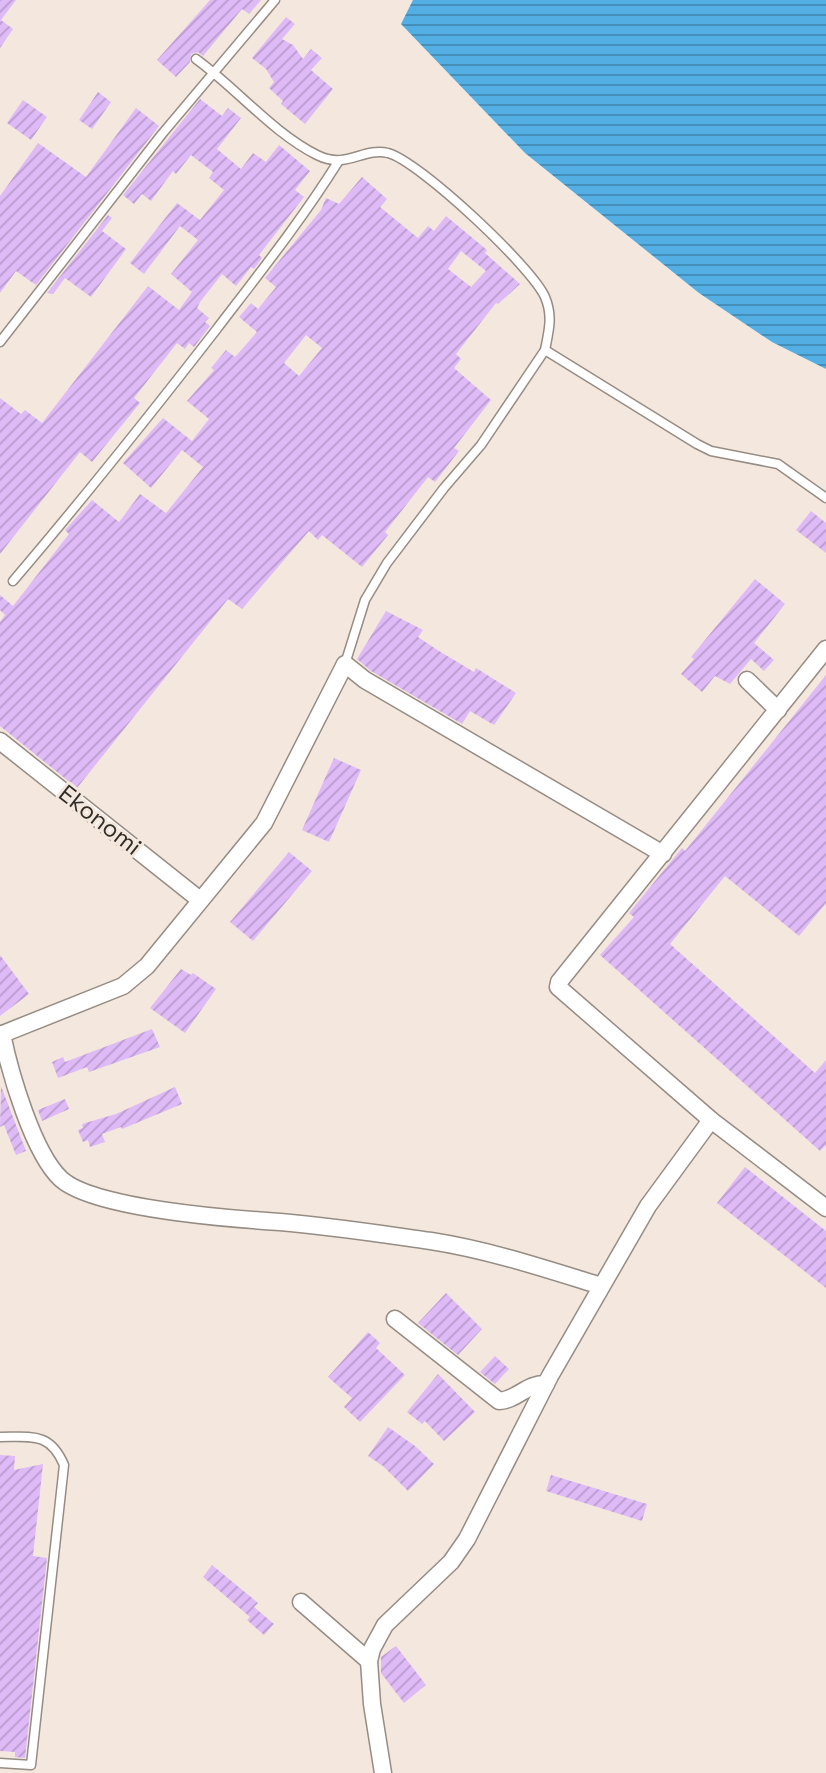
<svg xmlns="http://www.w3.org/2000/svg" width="826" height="1773" font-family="'Space Grotesk',sans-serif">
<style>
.water{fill:url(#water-rules)}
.building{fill:url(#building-hatch);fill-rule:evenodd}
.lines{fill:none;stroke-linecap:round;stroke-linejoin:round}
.service-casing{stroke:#968c83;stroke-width:11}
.minor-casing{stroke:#968c83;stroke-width:19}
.service{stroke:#fff;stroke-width:8}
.minor{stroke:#fff;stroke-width:16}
.labels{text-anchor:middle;stroke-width:6;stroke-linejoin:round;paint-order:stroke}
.street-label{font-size:24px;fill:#312d29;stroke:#f4e8de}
</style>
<defs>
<pattern id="water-rules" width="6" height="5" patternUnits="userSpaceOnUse" patternTransform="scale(2)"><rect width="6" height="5" fill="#53aee3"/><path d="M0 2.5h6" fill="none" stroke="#458eb8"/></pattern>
<pattern id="building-hatch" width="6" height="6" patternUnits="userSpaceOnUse" patternTransform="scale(2)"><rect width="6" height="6" fill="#debaf7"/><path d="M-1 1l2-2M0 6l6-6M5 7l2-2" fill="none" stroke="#bfa0d4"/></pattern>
</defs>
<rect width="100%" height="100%" fill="#f4e8de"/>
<path class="water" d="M413 0H826V369L772 342 699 293 525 153 401 24Z"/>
<g class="building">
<path d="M0 0H16L1 20 13 29 0 48Z"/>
<path d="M210 0H261L249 14 242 9 203 56 198 52 191 54 190 62 176 77 157 60Z"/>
<path d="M286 17 295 24 282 39 293 45 303 59 311 49 322 58 311 70 333 89 305 124 281 104 283 101 269 88 274 82 266 69 252 58Z"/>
<path d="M98 92 111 102 92 129 79 120Z"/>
<path d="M200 99 222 116 228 108 241 118 217 149 241 169 253 153 266 162 279 145 310 171 295 190 304 197 259 255 262 258 254 269 251 267 236 286 222 274 200 302 197 308 209 318 205 322 210 326 194 347 189 343 185 349 177 343 134 398 140 403 92 462 80 452 0 554V398L21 414 25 410 42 423 148 286 179 310 192 292 171 274 198 240 180 226 144 274 130 263 177 203 200 220 224 190 209 178 213 172 191 155 176 174 173 171 151 201 142 194 134 204 123 195Z"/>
<path d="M23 100 47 117 31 140 7 123Z"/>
<path d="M136 108 159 126 36 285 16 271 0 293V196L38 143 86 177Z"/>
<path d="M362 177 387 199 380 207 418 238 428 226 434 231 446 216 487 250 485 253 520 284 498 304 496 303 456 354 461 359 454 368 491 400 454 448 459 451 435 482 428 477 385 532 388 535 362 567 322 535 318 540 309 531 242 609 228 599 77 788 0 726V622L5 615 0 610V595L13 606 69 534 65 530 92 500 119 522 140 494 166 513 203 467 182 450 151 488 123 463 163 418 192 441 209 419 187 401 214 370 211 368 226 350 235 357 257 332 239 317 251 303 258 309 276 287 265 278 321 210 326 198 339 204ZM461 251 486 271 471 287 448 269ZM306 335 322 348 299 376 284 363Z"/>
<path d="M108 215 112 218 102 231 126 249 91 297 65 278 53 294 47 293Z"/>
<path d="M811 511 826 523V553L796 530Z"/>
<path d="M755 579 785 604 754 643 774 660 764 671 751 659 730 684 715 676 702 692 681 674 694 659 691 657Z"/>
<path d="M386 611 423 630 418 637 439 651 474 672 476 668 516 693 494 725 470 711 462 724 371 671 357 659Z"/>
<path d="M826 675V903L799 936 725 876 670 944 815 1073 826 1060V1145L820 1151 600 955 634 917 629 913 682 848 685 851Z"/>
<path d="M334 758 361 770 329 842 302 830Z"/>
<path d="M289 852 312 871 253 941 230 922Z"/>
<path d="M0 955 29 994 0 1016Z"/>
<path d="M181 969 191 975 193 973 216 989 185 1033 150 1008Z"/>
<path d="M152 1029 160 1047 89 1072 87 1067 58 1078 52 1062 63 1057 65 1062Z"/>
<path d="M1 1086 26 1151 16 1155 4 1125 0 1127Z"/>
<path d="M175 1087 182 1104 122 1129 121 1127 102 1134 105 1142 90 1147 88 1140 83 1142 78 1130 83 1128 82 1124 116 1114Z"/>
<path d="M65 1099 69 1109 42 1121 38 1110Z"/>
<path d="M745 1167 826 1231V1288L717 1203Z"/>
<path d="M446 1293 482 1329 458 1355 418 1323Z"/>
<path d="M368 1332 380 1343 376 1348 405 1375 360 1422 344 1407 352 1398 328 1377Z"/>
<path d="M495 1356 509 1369 495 1384 480 1372Z"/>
<path d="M438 1374 475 1412 444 1441 425 1421 422 1424 407 1412Z"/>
<path d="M388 1427 415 1446 434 1464 408 1491 383 1466 368 1456Z"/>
<path d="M0 1455 15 1456 14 1470 43 1464 33 1556 47 1558 25 1758 15 1757V1752L0 1751Z"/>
<path d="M551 1475 647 1504 642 1521 546 1491Z"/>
<path d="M212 1565 258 1603 254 1607 274 1624 264 1635 247 1620 250 1617 203 1577Z"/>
<path d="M396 1646 426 1685 404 1703 381 1673V1657Z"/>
</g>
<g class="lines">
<g class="service-casing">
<g id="service">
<path d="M196 59C236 88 273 133 317 155 347 170 362 147 388 153 419 161 532 267 545 297 553 316 549 330 545 350L697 444 711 451 778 464 826 498"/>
<path d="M0 342 162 134 275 0"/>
<path d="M13 581C83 499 150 415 216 330 258 275 301 221 338 162"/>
<path d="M345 664 365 600 387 563 444 488 481 445 545 350"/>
<path d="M0 1437C32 1437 50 1432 64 1465L31 1765 0 1763"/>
</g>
</g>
<g class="minor-casing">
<g id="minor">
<path d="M826 649 559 982 558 987 711 1120 826 1208"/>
<path d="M747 680 778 710"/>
<path d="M0 741 200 900"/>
<path d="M2 1034C10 1073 33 1153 61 1179 94 1209 234 1219 280 1222 330 1226 381 1234 431 1241 489 1250 546 1269 601 1286"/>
<path d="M0 1035 123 986 147 966 264 823 345 664 365 680 663 854"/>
<path d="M395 1319 499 1401C517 1400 527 1383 546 1384"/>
<path d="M301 1602 369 1661"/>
<path d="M383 1773 372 1704 369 1661 372 1649 385 1625 451 1562 467 1539 550 1376 648 1206 711 1120"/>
</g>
</g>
<use href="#service" class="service"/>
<use href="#minor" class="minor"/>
</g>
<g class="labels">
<g class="street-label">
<text transform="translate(100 820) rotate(38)" y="8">Ekonomi</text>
</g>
</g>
</svg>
